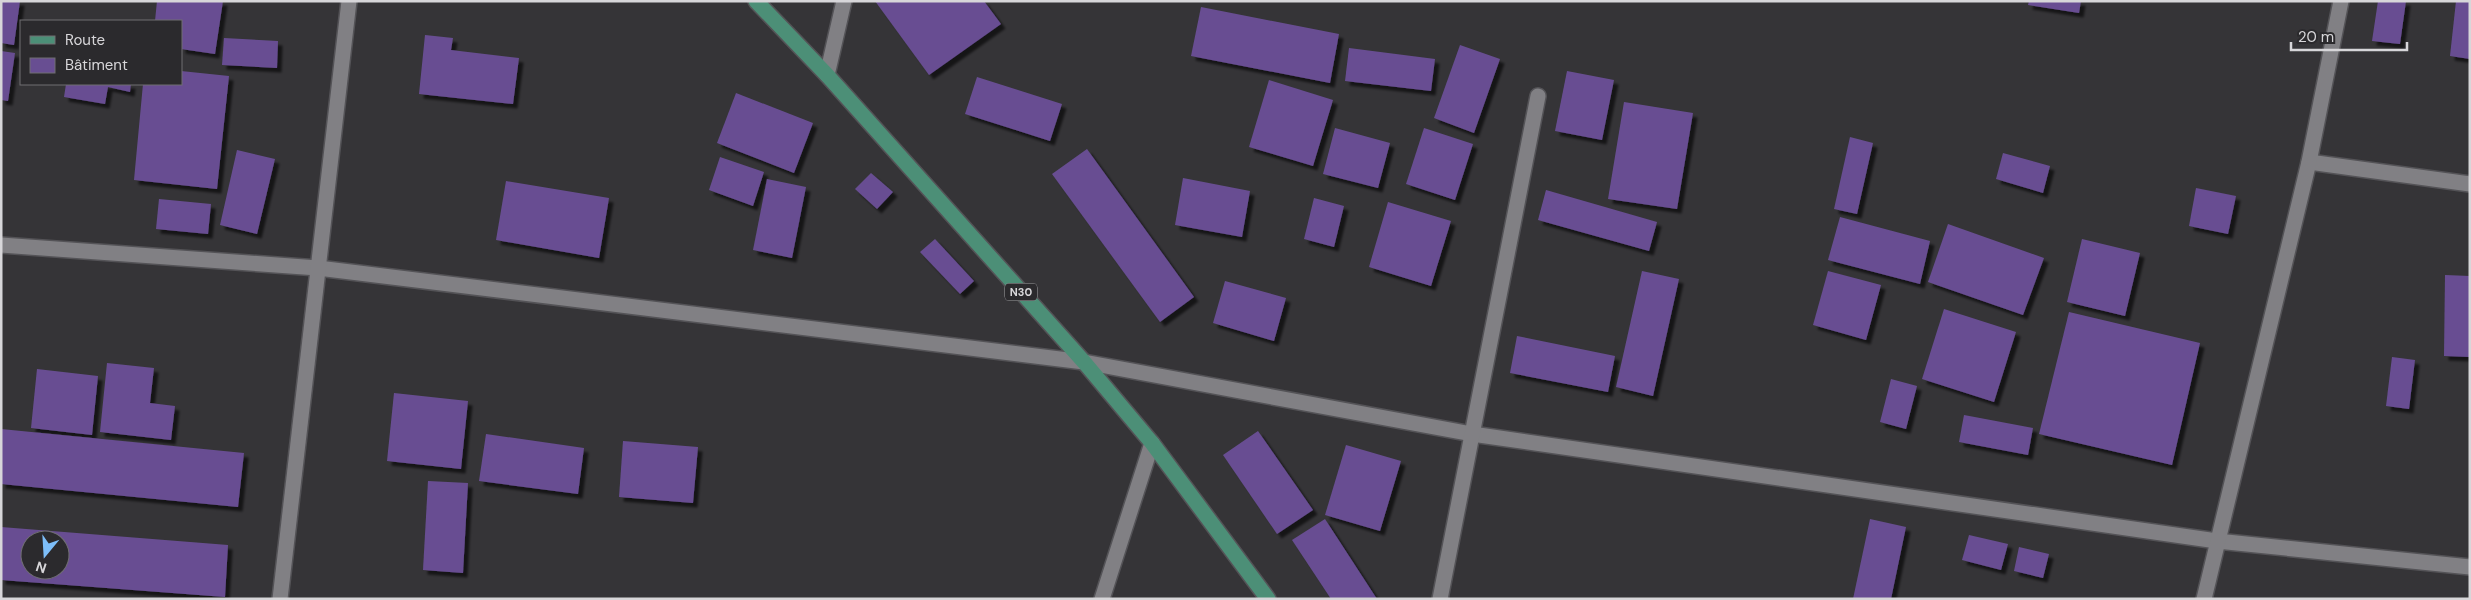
<svg xmlns="http://www.w3.org/2000/svg" width="2471" height="600" font-family="'DM Sans',sans-serif">
<style>
.building{fill:#684e92;fill-rule:evenodd;filter:url(#shadow)}
.lines{fill:none;stroke-linecap:round;stroke-linejoin:round}
.street-casing{stroke:#545357;stroke-width:18}
.primary-casing{stroke:#545357;stroke-width:18}
.street{stroke:#818084;stroke-width:15}
.primary{stroke:#4c8f77;stroke-width:15}
.labels{text-anchor:middle;stroke-width:4;stroke-linejoin:round;paint-order:stroke}
.shield{fill:#2b2a2d;stroke:#a3a2a5;stroke-width:1}
.shield-label{font-size:11px;font-weight:bold;fill:#d7d6d9}
</style>
<defs>
<filter id="shadow"><feDropShadow dx="4.5" dy="4.5" stdDeviation="1" flood-color="#0009"/></filter>
</defs>
<rect width="100%" height="100%" fill="#353437"/>
<g class="building">
<path d="M1 1H20L14 45 1 43Z"/>
<path d="M157 1H223L215 54 181 49V21H155Z"/>
<path d="M875 1H984L1001 24 929 75Z"/>
<path d="M2029 1H2081L2079 13 2028 5Z"/>
<path d="M2378 1H2406L2400 44 2372 41Z"/>
<path d="M2456 1H2470V59L2450 56Z"/>
<path d="M1201 7 1339 34 1330 83 1191 56Z"/>
<path d="M425 35 453 38 451 50 519 58 513 104 419 94Z"/>
<path d="M224 38 278 41 277 68 222 65Z"/>
<path d="M1460 45 1500 59 1474 133 1434 118Z"/>
<path d="M1349 48 1435 59 1431 91 1345 81Z"/>
<path d="M1 51 15 53 8 101 1 100Z"/>
<path d="M181 71 229 76 217 189 134 180 143 84H181Z"/>
<path d="M1567 71 1614 80 1602 140 1555 131Z"/>
<path d="M977 77 1062 104 1050 141 965 114Z"/>
<path d="M1269 80 1333 100 1313 166 1249 147Z"/>
<path d="M66 84H131L130 92 108 87 105 104 64 97Z"/>
<path d="M736 93 813 123 794 173 717 143Z"/>
<path d="M1624 102 1693 113 1677 209 1608 199Z"/>
<path d="M1335 128 1390 143 1378 188 1323 174Z"/>
<path d="M1424 128 1473 144 1455 200 1406 184Z"/>
<path d="M1850 137 1873 143 1857 214 1834 209Z"/>
<path d="M1087 149 1194 297 1160 322 1052 174Z"/>
<path d="M237 150 275 159 257 234 220 225Z"/>
<path d="M2003 153 2050 166 2043 193 1996 179Z"/>
<path d="M720 157 764 172 753 206 709 190Z"/>
<path d="M871 173 893 192 877 209 855 189Z"/>
<path d="M1183 178 1250 191 1242 237 1175 225Z"/>
<path d="M767 179 806 187 792 258 753 250Z"/>
<path d="M506 181 609 198 599 258 496 240Z"/>
<path d="M2196 188 2236 196 2228 234 2189 226Z"/>
<path d="M1546 190 1657 222 1649 251 1538 220Z"/>
<path d="M1314 198 1344 206 1334 247 1304 239Z"/>
<path d="M159 199 211 204 208 234 156 229Z"/>
<path d="M1388 202 1451 221 1431 286 1369 267Z"/>
<path d="M1840 217 1930 241 1920 284 1828 260Z"/>
<path d="M1948 224 2044 258 2023 315 1928 282Z"/>
<path d="M935 239 974 281 960 294 920 252Z"/>
<path d="M2082 239 2140 253 2125 316 2067 302Z"/>
<path d="M1642 271 1679 279 1653 396 1616 387Z"/>
<path d="M1828 271 1881 285 1866 340 1813 325Z"/>
<path d="M2445 275 2470 276V357L2444 356Z"/>
<path d="M1225 281 1286 298 1274 341 1213 323Z"/>
<path d="M1944 309 2016 332 1994 402 1922 379Z"/>
<path d="M2069 312 2200 343 2172 465 2039 434Z"/>
<path d="M1517 336 1615 356 1608 392 1510 373Z"/>
<path d="M2392 357 2415 360 2409 409 2386 406Z"/>
<path d="M107 363 154 368 150 403 175 406 171 440 100 432Z"/>
<path d="M37 369 98 376 92 435 31 428Z"/>
<path d="M1891 379 1917 386 1906 429 1880 422Z"/>
<path d="M394 393 468 401 461 469 387 461Z"/>
<path d="M1964 415 2033 428 2028 455 1959 442Z"/>
<path d="M1 429 244 453 238 507 1 484Z"/>
<path d="M1258 431 1313 510 1277 534 1223 455Z"/>
<path d="M486 434 584 448 578 494 479 481Z"/>
<path d="M623 441 698 447 693 503 619 497Z"/>
<path d="M1346 445 1401 461 1380 531 1325 515Z"/>
<path d="M428 481 468 483 463 573 423 570Z"/>
<path d="M1325 519 1377 599H1331L1292 540Z"/>
<path d="M1870 519 1906 527 1891 599H1853Z"/>
<path d="M1 527 228 545 225 597 1 580ZM30 540H60V570H30Z"/>
<path d="M1969 535 2008 544 2001 570 1962 560Z"/>
<path d="M2019 547 2049 554 2043 578 2014 571Z"/>
</g>
<g class="lines">
<g class="street-casing">
<g id="street">
<path d="M827 75 844 1"/>
<path d="M2309 162 2470 184"/>
<path d="M1 245 318 268 1084 362 1472 434 2217 541 2470 567"/>
<path d="M280 599 349 1"/>
<path d="M1102 599 1152 443"/>
<path d="M1440 599 1538 96"/>
<path d="M2204 599 2309 162 2341 1"/>
</g>
</g>
<g class="primary-casing">
<path id="primary" d="M756 1 827 75 1084 362 1152 443 1268 599"/>
</g>
<use href="#street" class="street"/>
<use href="#primary" class="primary"/>
</g>
<g class="labels">
<rect class="shield" x="1005" y="283.5" width="32" height="17" rx="4"/>
<g class="shield-label">
<text x="1021" y="296">N30</text>
</g>
</g>
<rect width="2471" height="600" fill="none" stroke="#d7d6d9" stroke-width="5"/>
<rect x="20" y="20" width="162" height="65" fill="#2b2a2d" stroke="#706f72"/>
<rect x="30" y="36" width="25" height="8" fill="#4c8f77" stroke="#706f72"/>
<text x="65" y="45" font-size="15" fill="#d7d6d9">Route</text>
<rect x="30" y="58" width="25" height="15" fill="#684e92" stroke="#706f72"/>
<text x="65" y="70" font-size="15" fill="#d7d6d9">Bâtiment</text>
<g transform="translate(45 555) rotate(198)"><circle r="24" fill="#2b2a2d" stroke="#706f72"/>
<path d="M0-4L9 19L0 12L-9 19Z" fill="#7dbef9"/>
<text y="-8" font-size="14" font-weight="bold" text-anchor="middle" fill="#d7d6d9">N</text>
</g>
<path d="M2291 42v8h116v-8" fill="none" stroke="#d7d6d9" stroke-width="2.5"/>
<text x="2298" y="42" font-size="15" fill="#d7d6d9" stroke="#2b2a2d" stroke-width="4" paint-order="stroke">20 m</text>
</svg>
